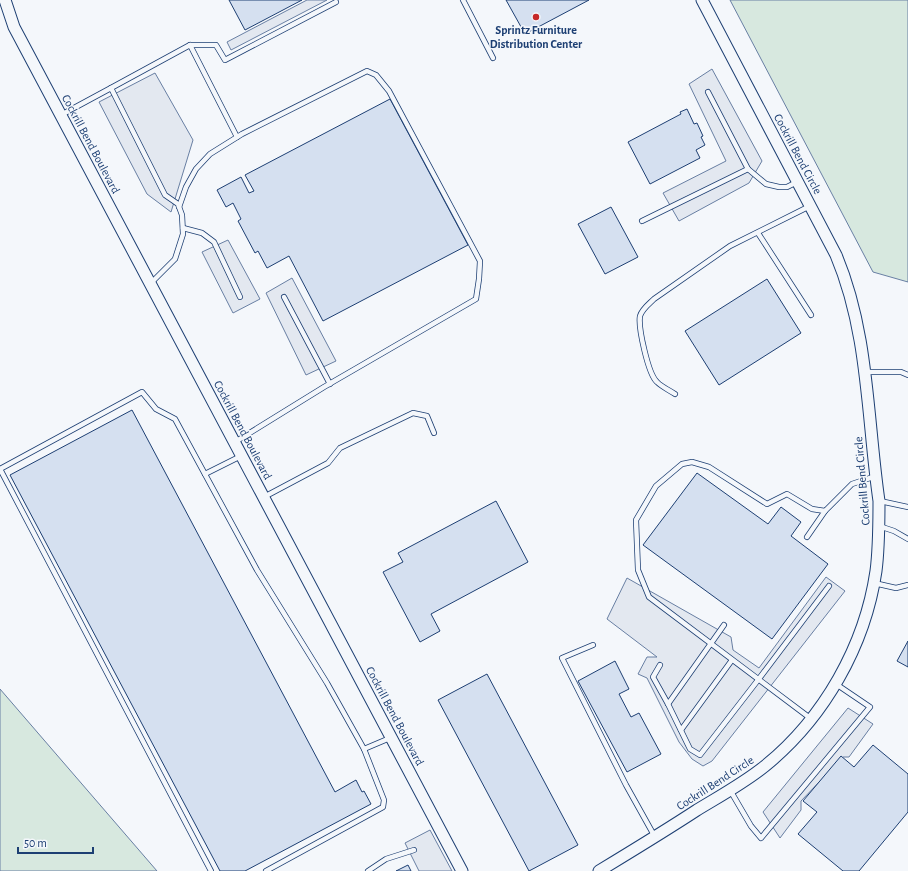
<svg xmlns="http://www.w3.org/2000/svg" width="908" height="871" font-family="'Alegreya Sans',sans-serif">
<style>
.green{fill:#d7e8df;stroke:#687fa3}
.parking{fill:#e3e8f0;stroke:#687fa3}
.building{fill:#d5e0f0;stroke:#1d3f73}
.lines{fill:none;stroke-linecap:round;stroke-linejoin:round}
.service-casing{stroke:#1d3f73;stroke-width:6}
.tertiary-casing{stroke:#1d3f73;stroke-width:13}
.service{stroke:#f4f7fb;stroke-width:4.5}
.tertiary{stroke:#f4f7fb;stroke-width:11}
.poi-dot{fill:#c62828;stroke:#f4f7fb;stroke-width:1.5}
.labels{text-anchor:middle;stroke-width:3;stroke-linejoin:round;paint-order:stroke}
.poi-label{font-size:12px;font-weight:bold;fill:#1d3f73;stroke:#f4f7fb}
.street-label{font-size:12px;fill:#1d3f73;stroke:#f4f7fb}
</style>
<rect width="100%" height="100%" fill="#f4f7fb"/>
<g class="green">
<path d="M730 0H908V282L873 272Z"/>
<path d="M0 689 157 871H0Z"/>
</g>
<g class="parking">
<path d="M307 0H327L231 50 227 42Z"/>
<path d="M712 69 762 161 749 183 679 221 663 193 726 161 689 84Z"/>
<path d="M155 73 193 140 171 212 147 194 99 102Z"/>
<path d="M228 240 260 299 233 313 202 252Z"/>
<path d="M292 278 336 361 306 375 266 293Z"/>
<path d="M826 577 845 591 712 761 703 766 692 759 679 742 647 678 638 674 647 657H657L607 619 627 578 731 637 733 650 759 668Z"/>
<path d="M848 708 873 724 849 757H843L801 801V810L780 838 763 812Z"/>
<path d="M430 830 452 871H419L405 843Z"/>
</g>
<g class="building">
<path d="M229 0H302L245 30Z"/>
<path d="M506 0H589L525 34Z"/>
<path d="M390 99 468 245 323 321 289 256 267 268 258 251 255 253 238 221 241 219 233 203 226 207 217 190 241 177 249 193 254 191 245 175Z"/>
<path d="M687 109 694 124 697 123 703 136 701 137 705 145 696 150 700 158 650 184 628 142 681 114 680 112Z"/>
<path d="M611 207 638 257 605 274 578 224Z"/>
<path d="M767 279 801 333 719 385 685 331Z"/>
<path d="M132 410 335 792 356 780 362 792 364 791 371 804 245 871H220L10 475Z"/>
<path d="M697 473 768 524 781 507 801 522 791 536 828 564 772 639 643 545Z"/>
<path d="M496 501 528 562 431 614 440 631 420 642 383 572 403 562 398 553Z"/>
<path d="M908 641V667L897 661Z"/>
<path d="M615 661 629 689 619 694 631 717 639 713 661 754 627 772 578 681Z"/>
<path d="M487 674 578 845 529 871 438 700Z"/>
<path d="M873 745 908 774V812L859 871H843L798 834 817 812 803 801 841 756 854 767Z"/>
<path d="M408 865 411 871H396Z"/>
</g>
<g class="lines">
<g class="service-casing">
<g id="service">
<path d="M463 0 493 58"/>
<path d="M190 45H216L225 60 336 2"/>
<path d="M111 88 190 45 237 137"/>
<path d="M708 92 748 169 766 184 779 187H787L797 182"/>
<path d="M61 115 111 88 165 195 178 204 182 215 183 234 175 259 151 283"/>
<path d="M179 207 186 187 196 169 210 154 242 134 367 71 376 75 389 91 480 261 479 279 476 299 324 387 235 442"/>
<path d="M642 221 748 169"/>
<path d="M183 228 202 233 214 242 240 297"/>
<path d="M758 233 811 315"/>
<path d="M284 297 330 384"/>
<path d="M865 372H901L908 375"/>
<path d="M675 394C669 390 662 387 657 382 648 374 638 327 640 316 642 309 649 304 654 299L730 246 810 206"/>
<path d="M0 469 142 392 156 409 175 419 257 570 327 683 364 749 384 800 383 807 266 871"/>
<path d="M0 469 211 871"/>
<path d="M205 474 241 456"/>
<path d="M264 497 328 463 340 448 413 413 427 416 434 433"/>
<path d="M880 501 908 507"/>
<path d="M879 526 894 531 908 539"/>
<path d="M807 537 825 511"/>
<path d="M874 583 896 588 908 585"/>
<path d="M593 645 562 658 626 785 655 837"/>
<path d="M660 665 653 677 668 704 690 749 700 755 758 680 829 586"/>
<path d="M668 704 724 625"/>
<path d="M810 718 649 597 638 570 636 520 656 486 682 464 692 462 709 467 767 504 787 494 812 509 825 511 852 484 876 476"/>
<path d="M681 730 732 660"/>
<path d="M364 749 390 738"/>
<path d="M730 790 751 826 761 838 870 707 836 684"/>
<path d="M368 871 386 859 414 850"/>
</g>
</g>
<g class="tertiary-casing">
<g id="tertiary">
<path d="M5 0 14 27 462 871"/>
<path d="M599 871C632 851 665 831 697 810 720 796 744 783 765 766 824 718 865 646 876 571 879 548 879 525 879 501 867 419 869 333 836 255L702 0"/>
</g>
</g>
<use href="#service" class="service"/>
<use href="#tertiary" class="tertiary"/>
</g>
<circle class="poi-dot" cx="536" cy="17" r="4"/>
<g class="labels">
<g class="poi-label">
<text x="536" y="34">Sprintz Furniture<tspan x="536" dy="14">Distribution Center</tspan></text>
</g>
<g class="street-label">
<text transform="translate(91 144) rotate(62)" y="4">Cockrill Bend Boulevard</text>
<text transform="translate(798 154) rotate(62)" y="4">Cockrill Bend Circle</text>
<text transform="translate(243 430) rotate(62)" y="4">Cockrill Bend Boulevard</text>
<text transform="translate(862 481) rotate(-95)" y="4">Cockrill Bend Circle</text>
<text transform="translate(395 716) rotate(62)" y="4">Cockrill Bend Boulevard</text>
<text transform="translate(715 783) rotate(-33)" y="4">Cockrill Bend Circle</text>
</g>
</g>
<path d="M18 847v6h75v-6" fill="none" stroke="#1d3f73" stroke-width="2"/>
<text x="24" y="847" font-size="12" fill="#1d3f73" stroke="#f4f7fb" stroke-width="3" paint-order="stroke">50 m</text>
</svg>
